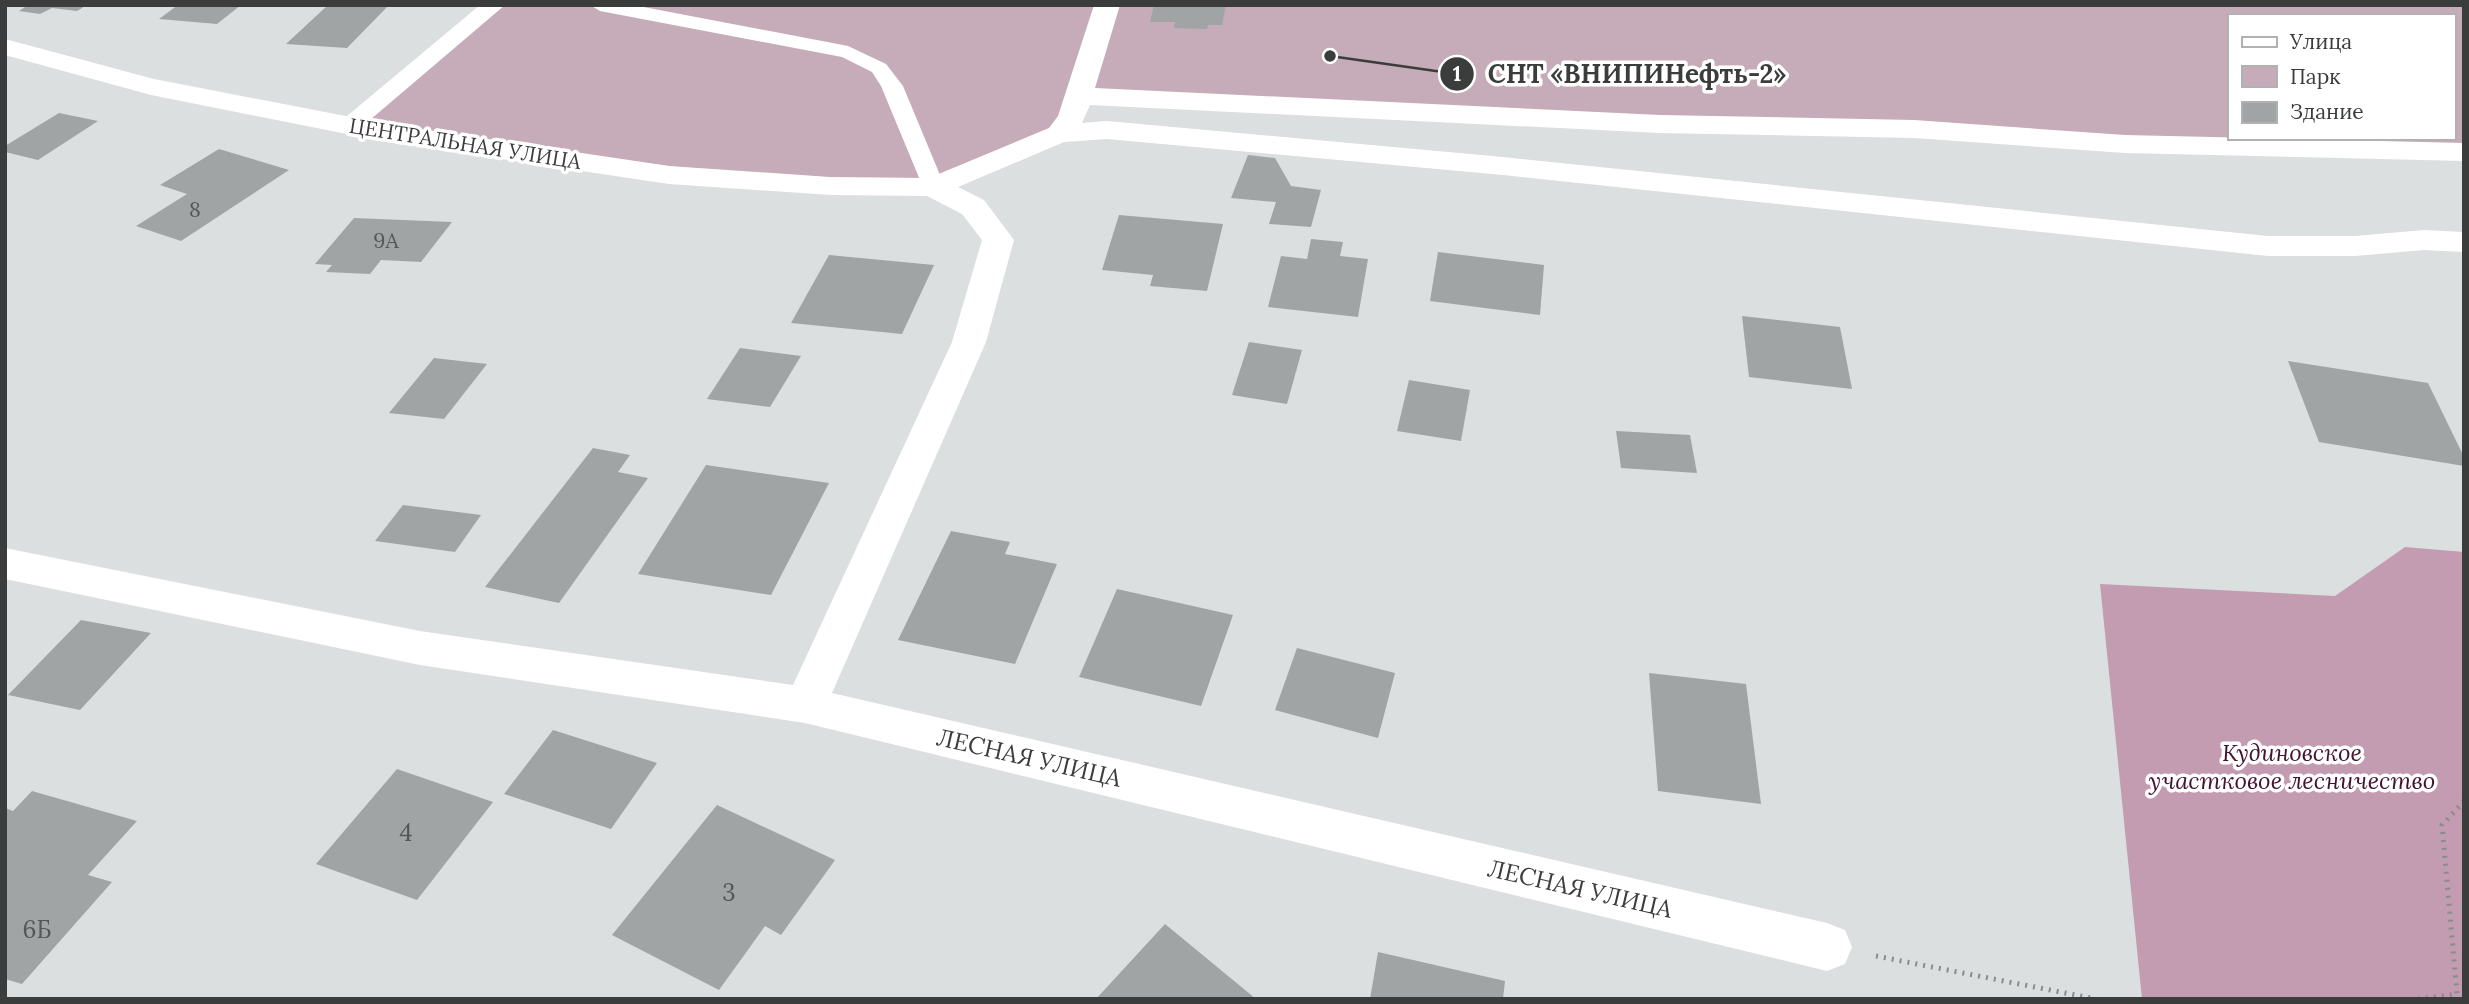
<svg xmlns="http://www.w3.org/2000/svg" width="2469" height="1004" font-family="Lora,serif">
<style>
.green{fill:#c6abb9;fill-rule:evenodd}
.forest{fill:#c49cb1}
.building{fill:#a0a4a4}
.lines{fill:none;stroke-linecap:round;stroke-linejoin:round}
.path{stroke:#898c8c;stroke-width:5;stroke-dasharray:2 6;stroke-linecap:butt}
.lane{fill:#fff;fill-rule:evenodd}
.street{fill:#fff;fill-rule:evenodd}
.labels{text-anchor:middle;stroke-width:7;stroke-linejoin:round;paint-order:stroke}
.far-street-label{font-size:21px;fill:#3b3d3d;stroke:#fff}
.number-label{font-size:21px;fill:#545757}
.park-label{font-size:24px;font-style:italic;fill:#441332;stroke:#fff}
.street-label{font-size:24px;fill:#3b3d3d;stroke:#fff}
.near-number-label{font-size:24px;fill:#545757}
.leader{fill:none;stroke:#3b3d3d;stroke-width:2.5}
.callout-dot{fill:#3b3d3d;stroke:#fff;stroke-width:2.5}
.mark-label{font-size:21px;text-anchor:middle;font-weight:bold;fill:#fff}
.callout-label{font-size:26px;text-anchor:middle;font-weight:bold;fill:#3b3d3d;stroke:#fff;stroke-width:7;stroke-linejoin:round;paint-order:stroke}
</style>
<rect width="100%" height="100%" fill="#dbdfdf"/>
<path class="green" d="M495 5H2464V152L1078 96 1072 117 933 187 830 186 349 126ZM2229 16H2453V138H2229Z"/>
<path class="forest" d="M2405 547 2464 552V999H2142L2100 584 2335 596Z"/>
<g class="building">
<path d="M28 5H87L77 11 52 8 40 14 19 11Z"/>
<path d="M178 5H241L217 24 159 19Z"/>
<path d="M328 5H389L347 48 286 44Z"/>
<path d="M1154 5H1226L1222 25H1208L1207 29 1174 28 1175 22H1150Z"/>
<path d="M59 113 98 121 38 160 5 152V146Z"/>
<path d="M219 149 289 170 181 241 136 226 187 194 160 185Z"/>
<path d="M1248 155 1275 158 1291 186 1321 190 1311 227 1269 224 1276 202 1231 198Z"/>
<path d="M1119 215 1223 224 1207 291 1150 286 1153 275 1102 270Z"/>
<path d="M354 218 452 222 421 262 381 260 370 274 326 272 332 265 315 264Z"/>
<path d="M1311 239 1343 242 1340 256 1368 259 1358 317 1268 307 1281 256 1307 259Z"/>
<path d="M1438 252 1544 265 1540 315 1430 301Z"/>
<path d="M829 255 934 265 902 334 791 323Z"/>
<path d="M1742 316 1840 327 1852 389 1749 377Z"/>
<path d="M1249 342 1302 350 1287 404 1232 395Z"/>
<path d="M740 348 801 356 770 407 707 399Z"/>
<path d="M434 358 487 364 444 419 389 413Z"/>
<path d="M2288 361 2428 383 2464 457V466L2319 442Z"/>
<path d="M1409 380 1470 390 1461 441 1397 431Z"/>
<path d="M1616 431 1690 435 1697 473 1621 468Z"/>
<path d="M593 448 630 455 618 472 648 478 559 603 485 587Z"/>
<path d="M706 465 829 483 771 595 638 574Z"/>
<path d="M403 505 481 515 455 552 375 541Z"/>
<path d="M951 531 1010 542 1005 554 1057 564 1015 664 898 640Z"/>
<path d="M1117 589 1233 615 1201 706 1079 677Z"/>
<path d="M81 620 151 633 80 710 8 695Z"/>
<path d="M1297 648 1395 673 1378 738 1275 710Z"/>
<path d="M1649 673 1746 684 1761 804 1658 791Z"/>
<path d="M553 730 657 763 611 829 504 794Z"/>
<path d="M397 769 493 802 417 900 316 864Z"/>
<path d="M32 791 137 821 88 875 112 882 22 984 5 979V808L13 811Z"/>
<path d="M717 805 835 860 781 935 765 926 719 990 612 935Z"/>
<path d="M1165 924 1256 999H1096Z"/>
<path d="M1378 952 1505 981 1503 999H1370Z"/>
</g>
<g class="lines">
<g class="path">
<path d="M1876 956 2096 999"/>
<path d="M2418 999 2457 994 2442 825 2464 801"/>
</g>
<g class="lane">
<path d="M480 5H505L357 131H341L338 126 341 121Z"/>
<path d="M590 5H633L848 46 886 64 903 86 945 187 941 192H925L881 86 872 72 842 57 600 11Z"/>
</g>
<path class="street" d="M1094 5H1120L1095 88 1660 115 1914 120 2125 135 2464 143V161L2125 153 1914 138 1660 133 1090 105 1082 123 1107 121 1503 157 2268 236H2355L2424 230 2464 232V252L2424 250 2355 256H2268L1503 175 1107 139 1064 142 958 187 984 200 1014 240 986 342 832 693 1827 923 1845 930 1852 947 1845 964 1827 971 805 723 420 665 5 579V548L420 631 793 685 952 342 982 240 962 214 927 196 830 195 669 184 387 142 151 95 5 55V39L154 79 387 124 669 166 830 177 929 178 1049 128 1058 116Z"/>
</g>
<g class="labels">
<g class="far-street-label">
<text transform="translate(465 144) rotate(9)" y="7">ЦЕНТРАЛЬНАЯ УЛИЦА</text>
</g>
<g class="number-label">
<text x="195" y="217">8</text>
<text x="386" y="248">9А</text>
</g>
<g class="park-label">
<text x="2292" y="761">Кудиновское<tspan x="2292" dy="28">участковое лесничество</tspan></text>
</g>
<g class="street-label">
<text transform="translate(1029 758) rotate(13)" y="8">ЛЕСНАЯ УЛИЦА</text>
<text transform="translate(1580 889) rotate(13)" y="8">ЛЕСНАЯ УЛИЦА</text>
</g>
<g class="near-number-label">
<text x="406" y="841">4</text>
<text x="729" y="901">3</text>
<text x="37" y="938">6Б</text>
</g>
</g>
<path class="leader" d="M1330 56L1457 74"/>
<g class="callout-dot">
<circle cx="1330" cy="56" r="7"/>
<circle cx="1457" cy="74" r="18"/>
</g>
<g class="mark-label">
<text x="1457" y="81">1</text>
</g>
<g class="callout-label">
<text x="1637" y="83">СНТ «ВНИПИНефть-2»</text>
</g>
<rect width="2469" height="1004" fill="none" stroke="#3b3d3d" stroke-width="14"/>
<rect x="2228" y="14" width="228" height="126" fill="#ffffff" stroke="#b1b1b1" stroke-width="2"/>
<rect x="2242" y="37" width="35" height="10" fill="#ffffff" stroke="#b1b1b1" stroke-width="2"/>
<text x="2290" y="49" font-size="21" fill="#3b3d3d">Улица</text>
<rect x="2242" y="66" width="35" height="21" fill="#c6abb9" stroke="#b1b1b1" stroke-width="2"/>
<text x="2290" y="84" font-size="21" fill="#3b3d3d">Парк</text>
<rect x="2242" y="102" width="35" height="21" fill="#a0a4a4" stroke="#b1b1b1" stroke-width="2"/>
<text x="2290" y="119" font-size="21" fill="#3b3d3d">Здание</text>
</svg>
